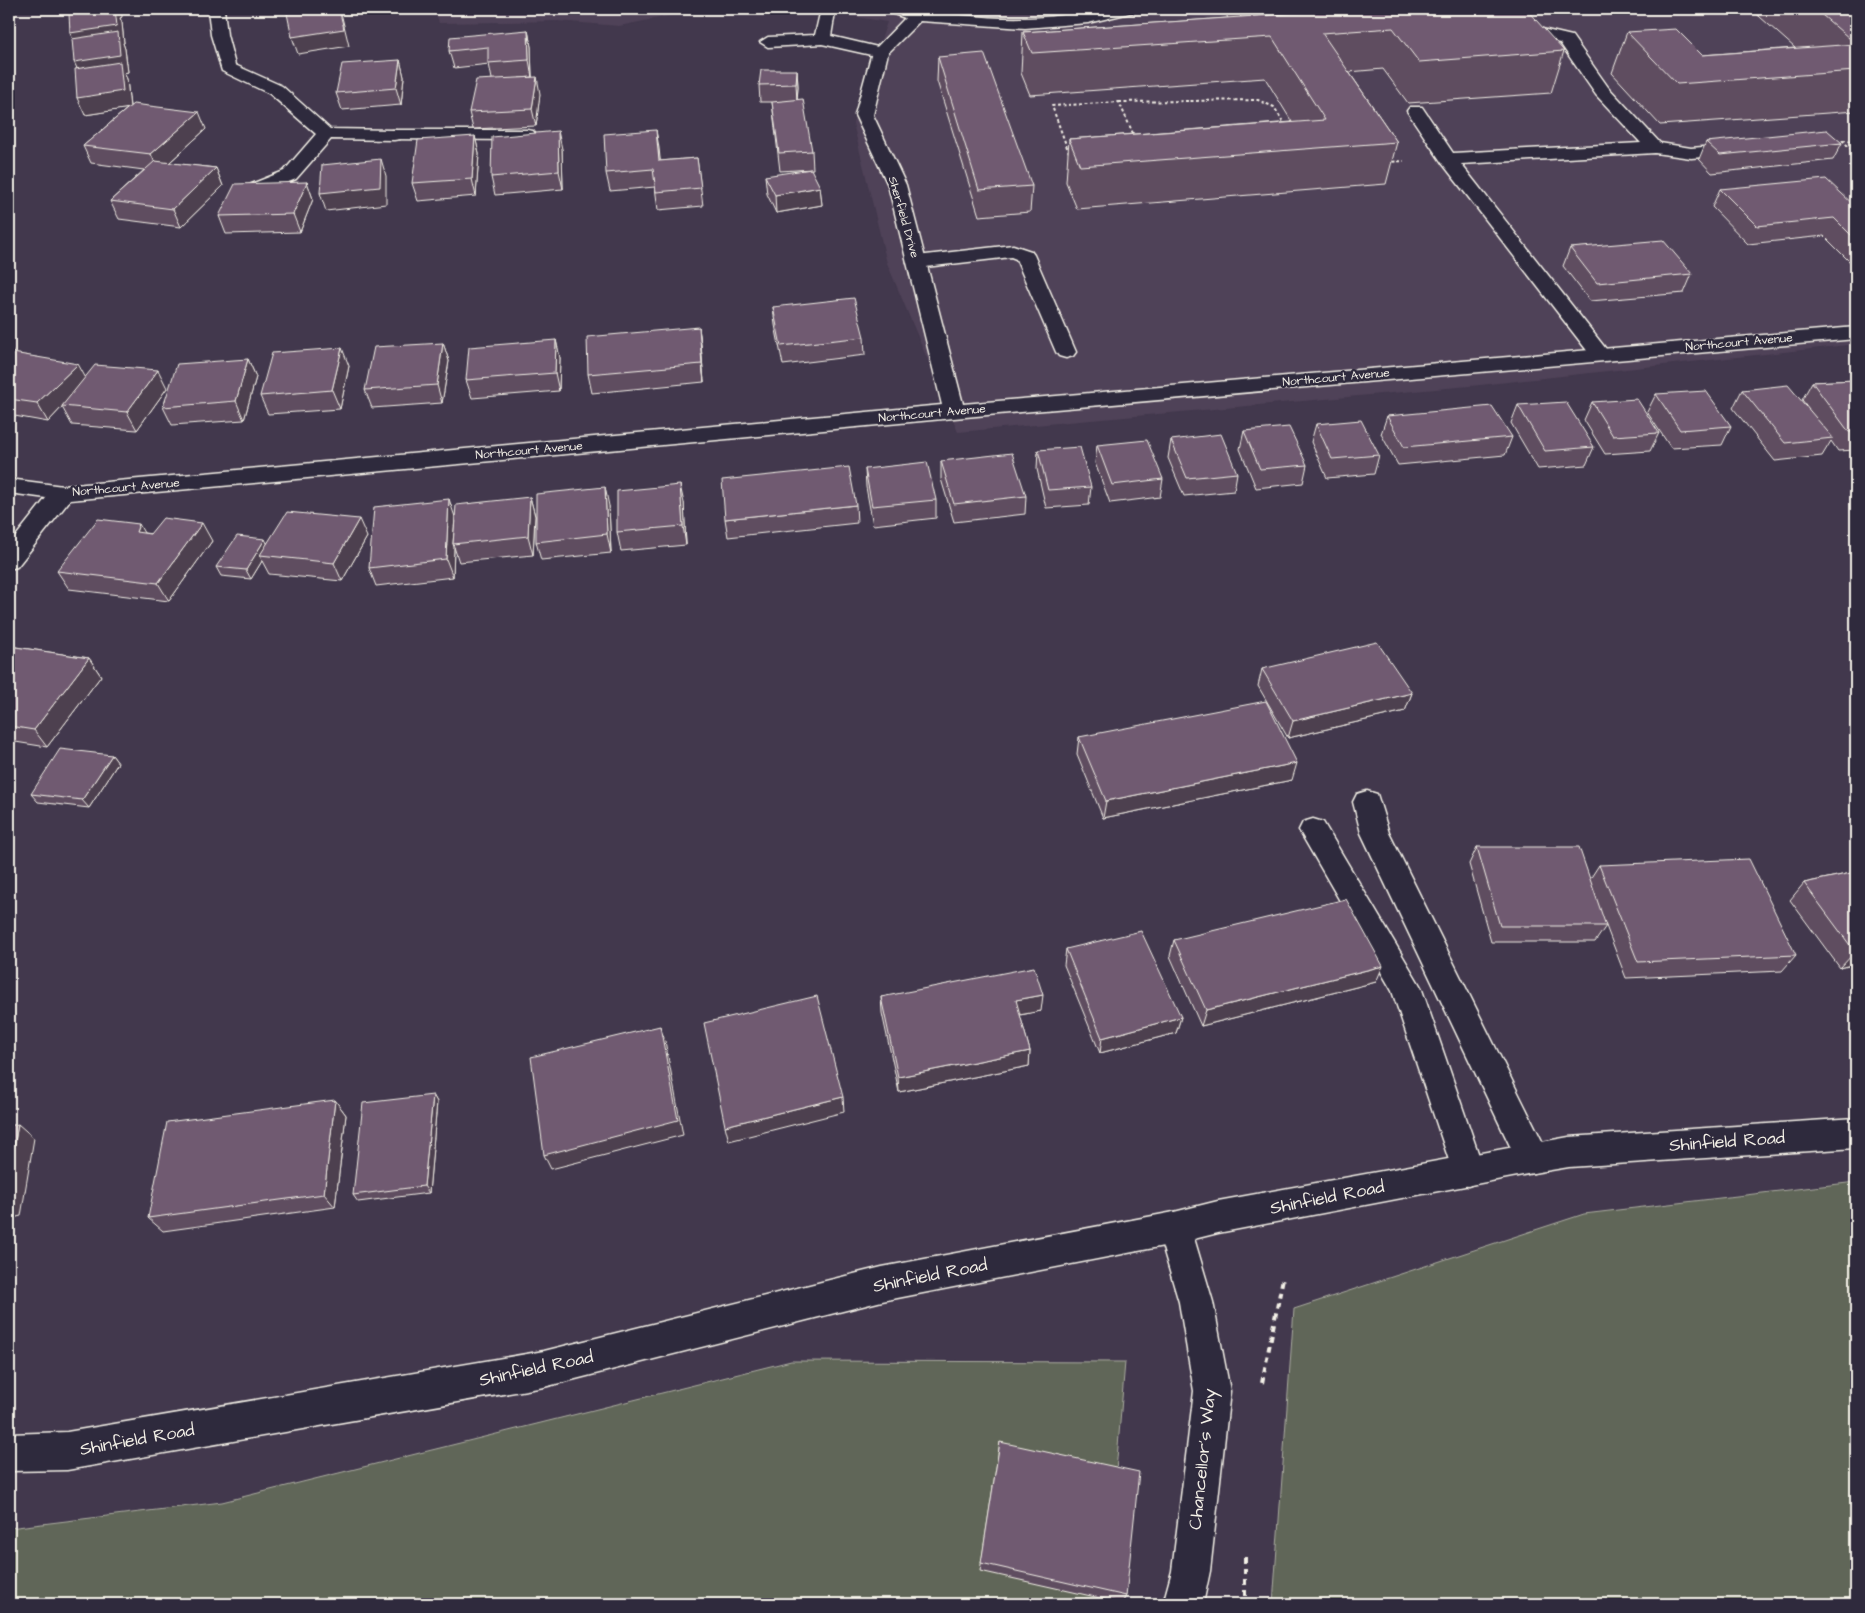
<svg xmlns="http://www.w3.org/2000/svg" width="1865" height="1613" font-family="'Architects Daughter',sans-serif">
<style>
.built{fill:#504258}
.green{fill:#616658;stroke:#aaaca0}
.lines{fill:none;stroke-linecap:round;stroke-linejoin:round}
.service-casing{stroke:#f4f1e8;stroke-width:3}
.minor-casing{stroke:#f4f1e8;stroke-width:3}
.primary-casing{stroke:#f4f1e8;stroke-width:3}
.path-far1{stroke:#f4f1e8;stroke-width:2;stroke-dasharray:3 2.5;stroke-linecap:butt}
.path{stroke:#f4f1e8;stroke-width:4;stroke-dasharray:6 5;stroke-linecap:butt}
.service{fill:#2f2a3d;fill-rule:evenodd}
.minor{fill:#2f2a3d;fill-rule:evenodd}
.primary{fill:#2f2a3d;fill-rule:evenodd}
.wall{fill:#5f4d61;stroke:#f4f1e8}
.shaded-wall{fill:#4e3f4f;stroke:#f4f1e8}
.building{fill:#6f5a71;stroke:#f4f1e8}
.labels{text-anchor:middle;stroke-width:4.5;stroke-linejoin:round;paint-order:stroke}
.far-street-label{font-size:12px;fill:#f4f1e8;stroke:#2f2a3d}
.near-street-label{font-size:18px;fill:#f4f1e8;stroke:#2f2a3d}
</style>
<rect width="100%" height="100%" fill="#42384d"/>
<filter id="ink" filterUnits="userSpaceOnUse"><feTurbulence type="fractalNoise" baseFrequency=".02" numOctaves="2"/><feDisplacementMap in="SourceGraphic" scale="10" xChannelSelector="R" yChannelSelector="G"/><feConvolveMatrix kernelMatrix="1 2 1 2 8 2 1 2 1" color-interpolation-filters="sRGB"/></filter>
<g filter="url(#ink)">
<g class="built">
<path d="M435 9H703L619 26 558 21 439 23Z"/>
<path d="M808 9H1856V344L1480 385 958 432 887 263 853 123 887 22Z"/>
</g>
<g class="green">
<path d="M1856 1182V1604H1273L1294 1309 1584 1214Z"/>
<path d="M791 1361 1125 1362 1105 1604H9V1528L222 1502Z"/>
</g>
<g class="lines">
<g class="service-casing">
<g id="service">
<path d="M821 9H833L835 12 831 36 886 49 888 52 880 57 822 44 768 47 760 42 768 37 815 35Z"/>
<path d="M1515 25H1525L1572 36 1608 87 1660 143 1691 148 1738 144 1744 145 1747 149 1744 153 1738 154 1691 158 1655 153 1461 164 1606 349 1609 353 1606 357 1599 359 1592 357 1442 163 1407 111 1410 107H1422L1453 153 1641 143 1596 95 1560 43 1509 33 1507 30 1509 27Z"/>
<path d="M394 130H527L533 131 536 135 533 139 527 140 388 139 385 135 388 131Z"/>
<path d="M1013 245 1031 251 1034 255 1076 352 1073 356 1066 358 1059 356 1056 352 1016 259 1011 257 917 268 910 266 907 262 910 258 917 256Z"/>
<path d="M1367 791 1377 794 1389 833 1545 1147 1549 1158 1545 1169 1533 1173 1521 1169 1361 833 1353 802 1357 794Z"/>
<path d="M1313 819 1323 822 1421 987 1484 1170 1480 1181 1468 1186 1456 1181 1392 991 1299 830 1303 822Z"/>
</g>
</g>
<g class="minor-casing">
<g id="minor">
<path d="M208 9H224L227 35 235 65 282 86 330 129 394 130 400 131 403 135 400 139 394 140 331 139 296 179 261 193H249L246 189 249 185 284 171 316 134 270 94 222 71 211 35Z"/>
<path d="M886 9H909L917 11C953 14 989 19 1025 18 1062 18 1099 7 1136 9L1134 12 1088 23 1025 28 920 21 888 53 873 115 906 185 963 404 1856 327V339L954 418 70 500 17 567 9 569V545L46 498 9 493V479L63 486 942 405 888 185 855 115 872 52 905 18 888 12Z"/>
<path d="M1174 1212 1186 1216 1191 1228 1213 1302 1230 1391 1210 1571 1203 1604H1163L1172 1571 1194 1391 1179 1302 1157 1228 1162 1216Z"/>
</g>
</g>
<g class="primary-casing">
<path id="primary" d="M1856 1118V1148L1569 1167 1533 1173 1218 1233 1174 1244 882 1301 544 1387 67 1470 9 1471V1434L67 1432 544 1351 882 1267 1174 1212 1218 1201 1569 1137Z"/>
</g>
<g class="path-far1">
<path d="M1119 102 1258 100 1274 107 1285 125"/>
<path d="M1842 140 1856 154"/>
<path d="M1843 140 1856 141"/>
<path d="M1069 153 1052 106 1119 102 1135 138"/>
<path d="M1387 162 1404 161"/>
</g>
<g class="path">
<path d="M1262 1383 1283 1278"/>
<path d="M1245 1557V1604"/>
</g>
<use href="#service" class="service"/>
<use href="#minor" class="minor"/>
<use href="#primary" class="primary"/>
</g>
<g class="wall">
<path d="M70 9 122 17 120 18 122 23 124 43H123L125 49 128 72 124 73 127 79 130 106 206 129 169 163 216 168 223 186 181 227 119 219 110 201 144 170 91 163 83 146 128 108 85 115 77 69 73 39 70 33 72 13Z"/>
<path d="M592 9H624L603 12Z"/>
<path d="M1223 9H1296L1299 13 1564 51 1551 93 1408 103 1383 69 1349 72 1397 142 1386 184 1077 209 1066 182 1069 139 1292 122 1265 78 1030 95 1021 73 1023 32 1228 18Z"/>
<path d="M1751 9H1856V111L1660 125 1612 73 1627 32 1702 55 1795 48Z"/>
<path d="M528 30 531 47 532 77 519 78 540 94 536 126 473 129 469 112 492 79 489 64 454 68 449 51Z"/>
<path d="M938 57 1032 186 1030 212 979 216 937 81Z"/>
<path d="M400 60 404 77 401 105 342 110 336 93Z"/>
<path d="M797 70 798 87 797 100 812 151 813 169 780 171 772 102H760L759 85Z"/>
<path d="M656 130 660 161 697 158 703 206 658 210 655 187 610 191 606 173Z"/>
<path d="M475 136 479 154 476 196 418 201 412 183Z"/>
<path d="M1706 142 1842 143 1833 160 1712 173 1699 159Z"/>
<path d="M562 149 563 189 495 195 491 177Z"/>
<path d="M765 176 820 187 822 205 776 213 767 194Z"/>
<path d="M307 182 313 199 300 232 226 234 219 216Z"/>
<path d="M1720 189 1856 207V268L1824 236 1748 244 1712 207Z"/>
<path d="M1570 248 1692 274 1684 293 1590 301 1563 266Z"/>
<path d="M773 307 864 337 865 355 783 365 775 325Z"/>
<path d="M699 327 701 345 704 382 592 393 588 374Z"/>
<path d="M556 340 560 358 559 391 472 398 466 380Z"/>
<path d="M443 343 449 361 442 403 372 408 365 390Z"/>
<path d="M9 345 13 353 85 377 167 388 137 430 72 425 62 407 48 422 9 415Z"/>
<path d="M248 359 256 377 244 420 172 425 163 407Z"/>
<path d="M349 366 340 409 268 414 260 396Z"/>
<path d="M1856 380V450L1838 451 1831 441 1822 456 1775 461 1733 408 1742 390 1809 409 1802 400 1812 382Z"/>
<path d="M1656 394 1731 426 1722 445 1671 448 1647 412Z"/>
<path d="M1592 402 1659 433 1650 451 1605 454 1584 420Z"/>
<path d="M1518 405 1594 447 1586 465 1538 469 1511 423Z"/>
<path d="M1387 416 1512 437 1505 455 1398 465 1381 434Z"/>
<path d="M1316 424 1379 455 1374 474 1327 478 1311 442Z"/>
<path d="M1244 431 1307 465 1303 483 1256 488 1240 449Z"/>
<path d="M1171 440 1237 473 1234 491 1184 496 1168 458Z"/>
<path d="M1097 445 1163 479 1160 497 1110 503 1095 463Z"/>
<path d="M1038 450 1091 487 1089 505 1046 508 1037 469Z"/>
<path d="M941 461 1026 496 1025 514 954 522 941 479Z"/>
<path d="M865 469 936 500V518L873 525 866 487Z"/>
<path d="M530 497 535 516 533 555 459 562 454 547 453 577 376 586 369 568 455 517Z"/>
<path d="M684 503 686 545 621 551 617 532Z"/>
<path d="M856 505 857 523 728 537 725 519Z"/>
<path d="M609 506 611 553 541 560 536 542Z"/>
<path d="M144 533 212 541 169 601 69 589 57 571Z"/>
<path d="M367 537 342 581 269 574 262 561 251 579 221 576 216 567 267 543Z"/>
<path d="M9 646 89 658 101 676 47 747 9 741Z"/>
<path d="M1262 669 1412 693 1405 711 1288 738 1258 686Z"/>
<path d="M1079 737 1292 780 1103 818 1077 754Z"/>
<path d="M112 755 118 763 89 808 38 802 31 794Z"/>
<path d="M1477 847 1590 879 1599 865 1796 955 1782 971 1626 978 1606 926 1595 942H1491L1469 864Z"/>
<path d="M1856 872V964L1840 968 1790 900 1804 883Z"/>
<path d="M1174 940 1376 982 1201 1026 1170 956Z"/>
<path d="M1066 949 1181 1017 1176 1033 1100 1053 1064 965Z"/>
<path d="M881 997 1041 1011 1020 1015 1030 1051 1029 1066 899 1092 882 1013Z"/>
<path d="M433 1095 437 1102 429 1193 358 1202 353 1195Z"/>
<path d="M335 1100 346 1115 335 1207 163 1231 148 1218Z"/>
<path d="M1000 1442 1126 1596 1122 1603 980 1571Z"/>
</g>
<g class="shaded-wall">
<path d="M70 9H122V17L120 18 122 23 124 43H123L125 49 128 72 124 73 127 79 130 108 85 115 77 98 82 79 74 62 78 50 70 33 77 24Z"/>
<path d="M339 9H340L349 46 298 54 292 37Z"/>
<path d="M603 9H624L603 12Z"/>
<path d="M528 30 531 47 532 77 529 60Z"/>
<path d="M400 60 404 77 401 105 396 88Z"/>
<path d="M797 70 798 87 797 102 796 84Z"/>
<path d="M537 77 540 94 536 126 532 109Z"/>
<path d="M199 112 206 129 159 172 151 154Z"/>
<path d="M656 130 659 148 662 178 659 161Z"/>
<path d="M558 131 562 149 563 189 559 171Z"/>
<path d="M475 136 479 154 476 196 472 179Z"/>
<path d="M381 159 386 176V204L326 211 320 193Z"/>
<path d="M216 168 223 186 181 227 173 209Z"/>
<path d="M307 182 313 199 300 232 293 214Z"/>
<path d="M820 187 822 205 776 213 775 195Z"/>
<path d="M699 327 701 345 704 382 702 364Z"/>
<path d="M556 340 560 358 559 391 555 373Z"/>
<path d="M443 343 449 361 442 403 437 385Z"/>
<path d="M9 345 19 364 9 374Z"/>
<path d="M342 348 349 366 340 409 332 390Z"/>
<path d="M248 359 256 377 244 420 236 401Z"/>
<path d="M78 364 88 382 62 406V407L48 422 37 403Z"/>
<path d="M158 370 167 388 137 430 127 412Z"/>
<path d="M680 485 684 503 686 545 683 526Z"/>
<path d="M605 487 609 506 611 553 607 534Z"/>
<path d="M530 497 535 516 533 555 528 536Z"/>
<path d="M449 499 455 517 453 544 454 547 453 577 446 559Z"/>
<path d="M359 519 367 537 342 581 334 563Z"/>
<path d="M202 523 212 541 169 601 158 583Z"/>
<path d="M139 524 149 542 136 532Z"/>
<path d="M265 539 270 549 260 555 262 561 251 579 246 570Z"/>
<path d="M89 658 101 676 47 747 34 730Z"/>
<path d="M1412 693 1405 711 1288 738 1293 721Z"/>
<path d="M112 755 118 763 89 808 82 800Z"/>
<path d="M1297 763 1292 780 1103 818 1106 801Z"/>
<path d="M1855 952H1856V964L1840 968Z"/>
<path d="M1383 966 1376 982 1201 1026 1206 1010Z"/>
<path d="M1043 995 1041 1011 1014 1016 1016 1000Z"/>
<path d="M1181 1017 1176 1033 1100 1053 1102 1038Z"/>
<path d="M660 1026 665 1041 683 1135 551 1169 544 1155Z"/>
<path d="M1030 1051 1029 1066 899 1092 898 1077Z"/>
<path d="M433 1095 437 1102 429 1193 424 1186Z"/>
<path d="M843 1097 844 1112 729 1141 725 1126Z"/>
<path d="M335 1100 346 1115 335 1207 324 1194Z"/>
<path d="M18 1124 34 1138 21 1216 9 1219V1176Z"/>
</g>
<g class="building">
<path d="M101 9H115L117 26 70 33 69 14Z"/>
<path d="M286 9H339L344 29 292 37Z"/>
<path d="M1236 9H1296L1299 13 1241 17Z"/>
<path d="M1357 9H1526L1564 51 1419 62 1393 28 1322 33 1397 142 1080 166 1069 139 1325 120 1272 37 1032 53 1023 32Z"/>
<path d="M1815 9H1856V71L1677 84 1627 32 1676 29 1702 55 1856 44Z"/>
<path d="M528 30 529 60 488 63V47L449 51 450 37Z"/>
<path d="M118 32 120 55 74 62 72 39Z"/>
<path d="M984 53 1032 186 979 190 938 57Z"/>
<path d="M400 60 396 88 336 93 342 64Z"/>
<path d="M120 62 123 91 77 98 75 69Z"/>
<path d="M761 70H797L796 84 759 85Z"/>
<path d="M537 77 532 109 469 112 476 80Z"/>
<path d="M803 99 812 151 779 153 772 102Z"/>
<path d="M133 104 199 112 151 154 83 146Z"/>
<path d="M656 130 659 161 697 158 701 188 656 192 653 169 606 173 604 134Z"/>
<path d="M1827 130 1842 143 1720 155 1706 142Z"/>
<path d="M558 131 559 171 491 177 492 137Z"/>
<path d="M475 136 472 179 412 183 418 140Z"/>
<path d="M381 159 380 187 320 193 322 165Z"/>
<path d="M155 161 216 168 173 209 110 201Z"/>
<path d="M811 169 820 187 775 195 765 176Z"/>
<path d="M1826 179 1856 207V240L1834 218 1757 226 1720 189Z"/>
<path d="M307 182 293 214 219 216 235 184Z"/>
<path d="M1663 240 1692 274 1597 283 1570 248Z"/>
<path d="M854 298 864 337 781 346 773 307Z"/>
<path d="M699 327 702 364 588 374 587 337Z"/>
<path d="M556 340 555 373 466 380 469 347Z"/>
<path d="M443 343 437 385 365 390 374 347Z"/>
<path d="M342 348 332 390 260 396 272 353Z"/>
<path d="M13 353 78 364 37 403 9 399V357Z"/>
<path d="M248 359 236 401 163 407 177 364Z"/>
<path d="M95 365 158 370 127 412 62 406Z"/>
<path d="M1856 380V432H1849L1812 382Z"/>
<path d="M1788 385 1833 438 1785 443 1742 390Z"/>
<path d="M1706 391 1731 426 1680 430 1656 394Z"/>
<path d="M1637 399 1659 433 1613 436 1592 402Z"/>
<path d="M1566 402 1594 447 1545 451 1518 405Z"/>
<path d="M1492 406 1512 437 1404 447 1387 416Z"/>
<path d="M1361 420 1379 455 1332 459 1316 424Z"/>
<path d="M1289 427 1307 465 1260 469 1244 431Z"/>
<path d="M1221 434 1237 473 1187 478 1171 440Z"/>
<path d="M1147 440 1163 479 1112 485 1097 445Z"/>
<path d="M1080 447 1091 487 1048 490 1038 450Z"/>
<path d="M1012 453 1026 496 954 504 941 461Z"/>
<path d="M927 462 936 500 872 506 865 469Z"/>
<path d="M849 467 856 505 725 519 722 480Z"/>
<path d="M680 485 683 526 617 532V491Z"/>
<path d="M605 487 607 534 536 542V494Z"/>
<path d="M530 497 528 536 453 544 456 505Z"/>
<path d="M449 499 446 559 369 568 374 507Z"/>
<path d="M287 512 359 519 334 563 260 555Z"/>
<path d="M163 518 202 523 158 583 57 571 98 519 139 524 136 532 150 534Z"/>
<path d="M237 536 265 539 246 570 216 567Z"/>
<path d="M1377 642 1412 693 1293 721 1262 669Z"/>
<path d="M9 646 89 658 34 730 9 726Z"/>
<path d="M1266 701 1297 763 1106 801 1079 737Z"/>
<path d="M60 749 112 755 82 800 31 794Z"/>
<path d="M1477 847H1579L1606 926H1500Z"/>
<path d="M1749 859 1796 955 1638 962 1599 865Z"/>
<path d="M1856 872V952H1855L1804 883Z"/>
<path d="M1346 899 1383 966 1206 1010 1174 940Z"/>
<path d="M1141 931 1181 1017 1102 1038 1066 949Z"/>
<path d="M1034 967 1043 995 1016 1000 1030 1051 898 1077 881 997Z"/>
<path d="M817 996 843 1097 725 1126 704 1023Z"/>
<path d="M660 1026 678 1120 544 1155 531 1057Z"/>
<path d="M433 1095 424 1186 353 1195 363 1103Z"/>
<path d="M335 1100 324 1194 148 1218 167 1122Z"/>
<path d="M18 1124 9 1176V1126Z"/>
<path d="M1000 1442 1139 1472 1126 1596 981 1563Z"/>
</g>
</g>
<g class="labels">
<g class="far-street-label">
<text transform="translate(904 217) rotate(74)" y="4">Sherfield Drive</text>
<text transform="translate(1739 342) rotate(-5)" y="4">Northcourt Avenue</text>
<text transform="translate(1336 377) rotate(-5)" y="4">Northcourt Avenue</text>
<text transform="translate(932 413) rotate(-5)" y="4">Northcourt Avenue</text>
<text transform="translate(529 450) rotate(-5)" y="4">Northcourt Avenue</text>
<text transform="translate(126 487) rotate(-5)" y="4">Northcourt Avenue</text>
</g>
<g class="near-street-label">
<text transform="translate(1727 1141) rotate(-4)" y="6">Shinfield Road</text>
<text transform="translate(1327 1197) rotate(-11)" y="6">Shinfield Road</text>
<text transform="translate(930 1275) rotate(-11)" y="6">Shinfield Road</text>
<text transform="translate(536 1368) rotate(-12)" y="6">Shinfield Road</text>
<text transform="translate(137 1439) rotate(-10)" y="6">Shinfield Road</text>
<text transform="translate(1202 1459) rotate(-84)" y="6">Chancellor's Way</text>
</g>
</g>
<rect width="1865" height="1613" fill="none" stroke="#2f2a3d" stroke-width="30"/>
<rect x="15" y="15" width="1835" height="1583" fill="none" stroke="#f4f1e8" stroke-width="2" filter="url(#ink)"/>
</svg>
